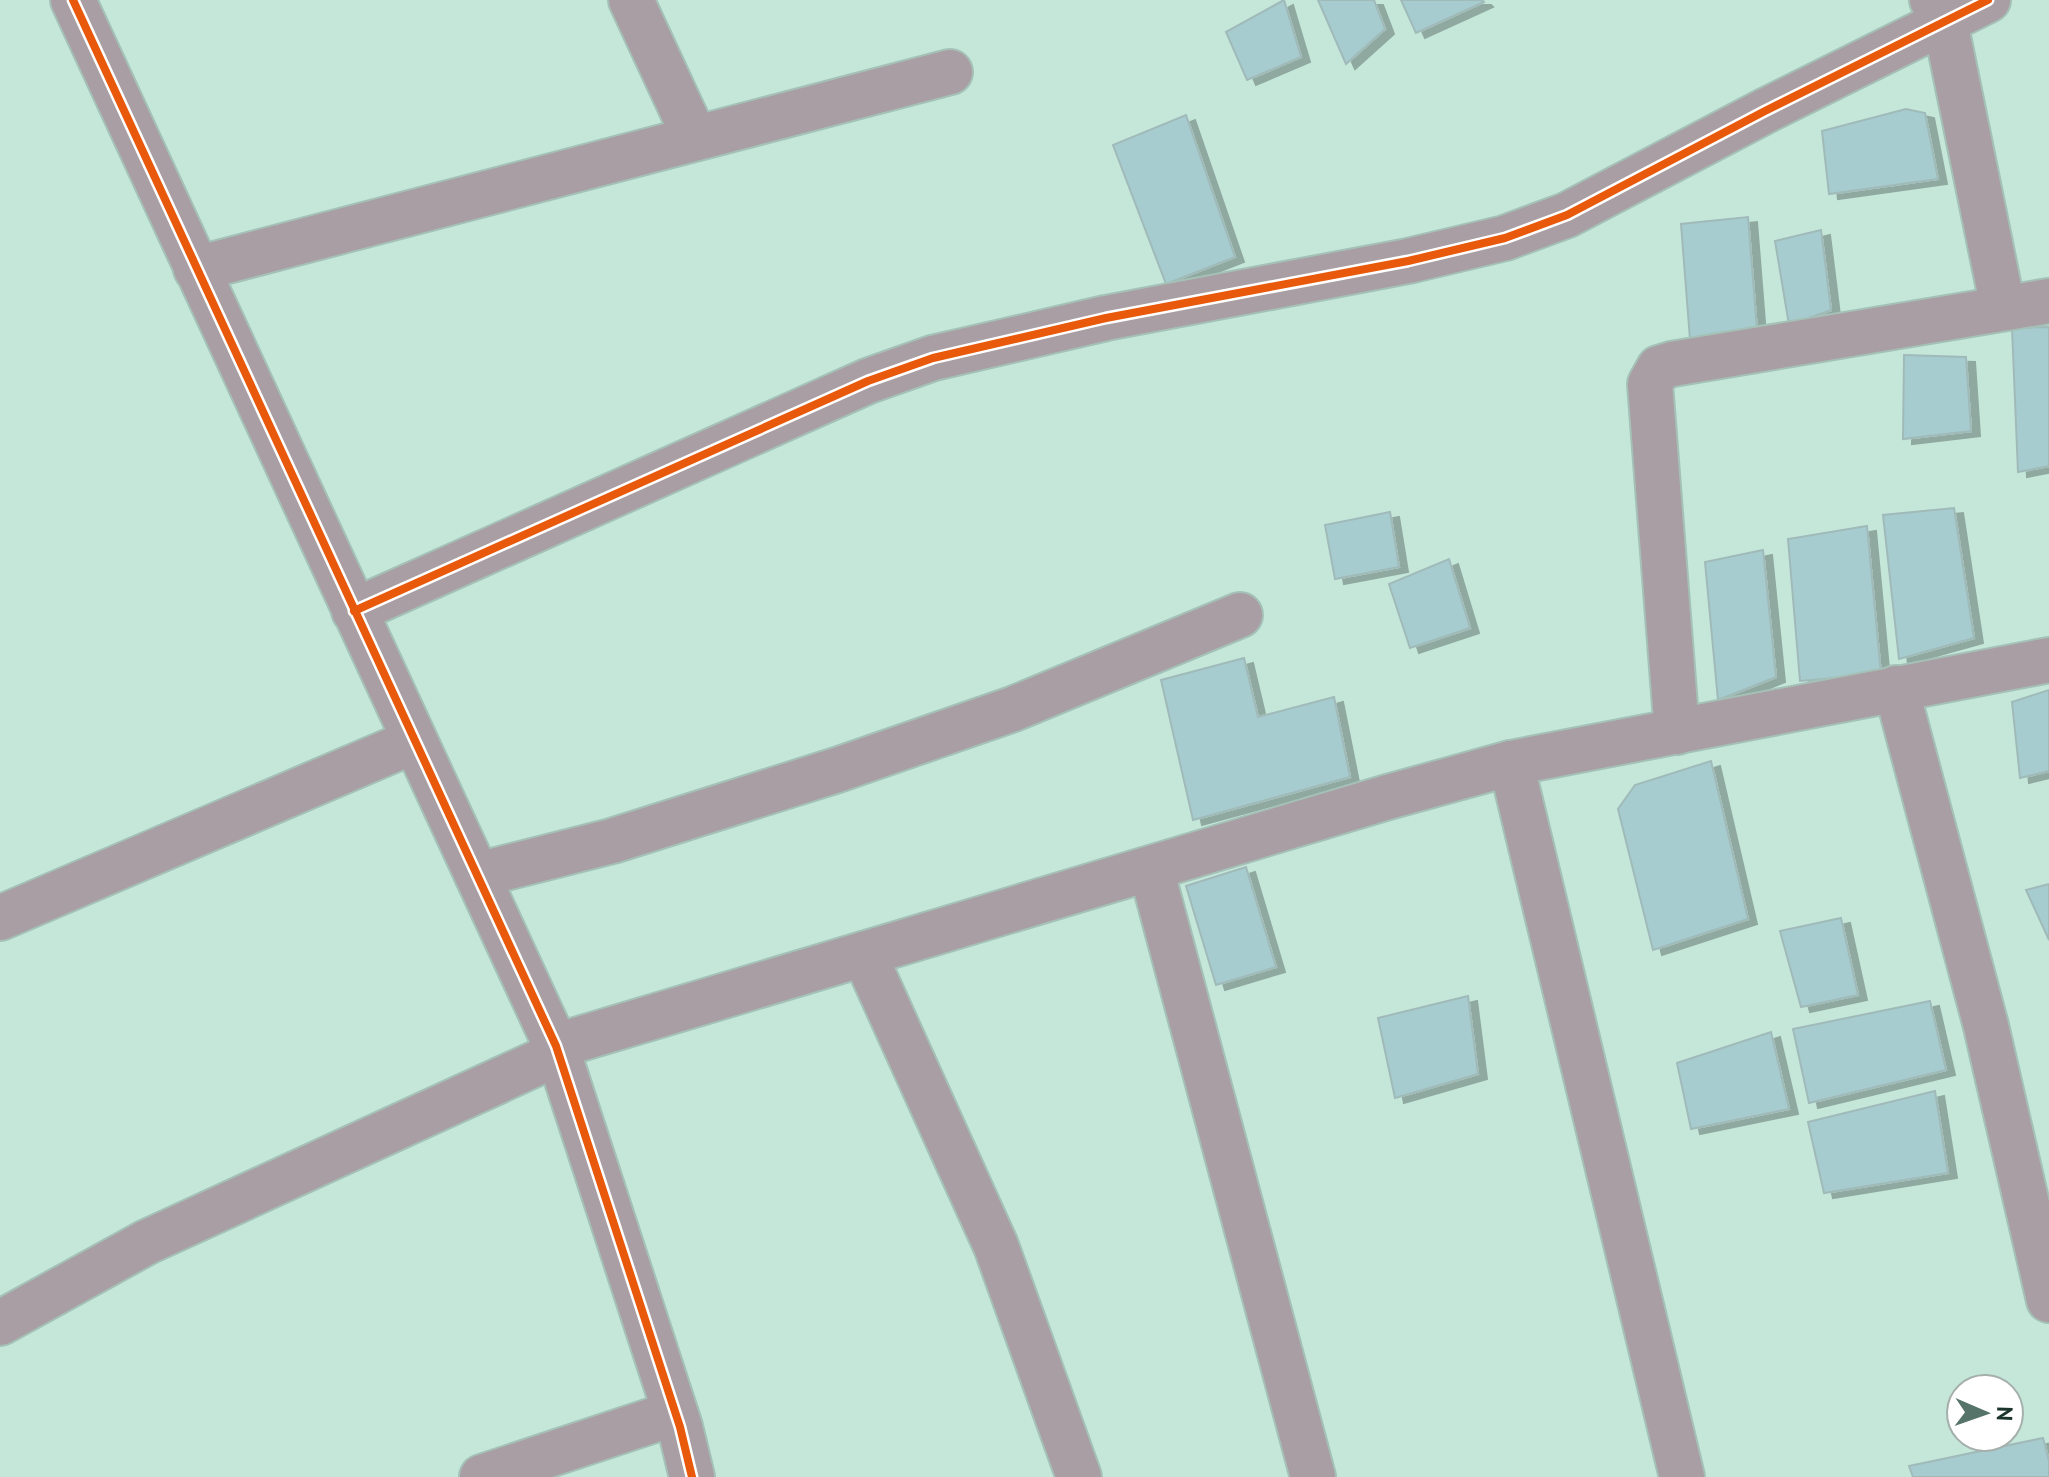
<svg xmlns="http://www.w3.org/2000/svg" width="2049" height="1477" font-family="'PT Sans',sans-serif">
<style>
.building{fill:#a7cccf;stroke:#a0bab9;stroke-width:2;filter:url(#shadow)}
.lines{fill:none;stroke-linecap:round;stroke-linejoin:round}
.minor-casing{stroke:#a5c1b7;stroke-width:48}
.minor{stroke:#a89ea3;stroke-width:44}
.cycleway-casing{stroke:#fff;stroke-width:13}
.cycleway{stroke:#e8590c;stroke-width:8}
</style>
<defs>
<filter id="shadow"><feDropShadow dx="9" dy="5" stdDeviation="0" flood-color="#0004"/></filter>
</defs>
<rect width="100%" height="100%" fill="#c4e7da"/>
<g class="building">
<path d="M1284 0 1301 57 1247 80 1226 32Z"/>
<path d="M1318 0H1374L1385 29 1346 64Z"/>
<path d="M1401 0H1482L1484 2 1416 33Z"/>
<path d="M1906 109 1925 113 1938 179 1829 194 1822 131Z"/>
<path d="M1186 115 1235 257 1166 284 1113 145Z"/>
<path d="M1748 217 1757 330 1690 339 1681 224Z"/>
<path d="M1821 230 1831 310 1789 325 1775 241Z"/>
<path d="M2049 327V466L2018 472 2012 328Z"/>
<path d="M1904 355 1966 357 1971 431 1903 439Z"/>
<path d="M1954 508 1974 638 1899 659 1883 515Z"/>
<path d="M1390 512 1399 567 1335 579 1325 525Z"/>
<path d="M1867 526 1881 674 1800 681 1788 539Z"/>
<path d="M1763 550 1776 677 1718 700 1705 562Z"/>
<path d="M1449 559 1470 628 1410 648 1389 584Z"/>
<path d="M1244 658 1258 717 1334 697 1350 777 1193 820 1161 680Z"/>
<path d="M2049 690V771L2020 778 2012 702Z"/>
<path d="M1711 761 1748 919 1653 950 1618 809 1635 785Z"/>
<path d="M1246 867 1276 967 1216 985 1186 886Z"/>
<path d="M2049 884V940L2026 890Z"/>
<path d="M1841 918 1858 995 1801 1007 1780 931Z"/>
<path d="M1468 996 1478 1074 1395 1098 1378 1018Z"/>
<path d="M1930 1001 1946 1070 1809 1103 1793 1029Z"/>
<path d="M1771 1032 1789 1109 1691 1129 1677 1063Z"/>
<path d="M1935 1091 1948 1173 1824 1193 1808 1122Z"/>
<path d="M2043 1438 2049 1461V1477H1913L1909 1466Z"/>
</g>
<g class="lines">
<g class="minor-casing">
<g id="minor">
<path d="M73 0 556 1046 680 1427 692 1477"/>
<path d="M631 0 695 138"/>
<path d="M1932 0 1945 22 2003 308"/>
<path d="M196 269 950 72"/>
<path d="M354 611 868 381 933 358 1106 318 1408 261 1505 238 1567 215 1765 111 1988 0"/>
<path d="M1896 688 1986 1026 2049 1300"/>
<path d="M1677 732 1650 384 1659 368 1672 364 2049 301"/>
<path d="M1511 763 1682 1477"/>
<path d="M1151 869 1313 1477"/>
<path d="M477 875 612 841 837 770 1013 709 1240 615"/>
<path d="M0 918 414 741"/>
<path d="M864 954 996 1246 1079 1477"/>
<path d="M556 1046 1388 797 1511 763 2049 660"/>
<path d="M0 1323 147 1242 559 1053"/>
<path d="M482 1477 675 1413"/>
</g>
</g>
<use href="#minor" class="minor"/>
<g class="cycleway-casing">
<g id="cycleway">
<path d="M73 0 556 1046 680 1427 692 1477"/>
<path d="M354 611 868 381 933 358 1106 318 1408 261 1505 238 1567 215 1765 111 1988 0"/>
</g>
</g>
<use href="#cycleway" class="cycleway"/>
</g>
<g transform="translate(1985 1413) rotate(92)"><circle r="38" fill="#ffffff" stroke="#a5afab" stroke-width="2"/>
<path d="M0-6L14 30L0 20L-14 30Z" fill="#57746a"/>
<text y="-12" font-size="22" font-weight="bold" text-anchor="middle" fill="#1d362d">N</text>
</g>
</svg>
